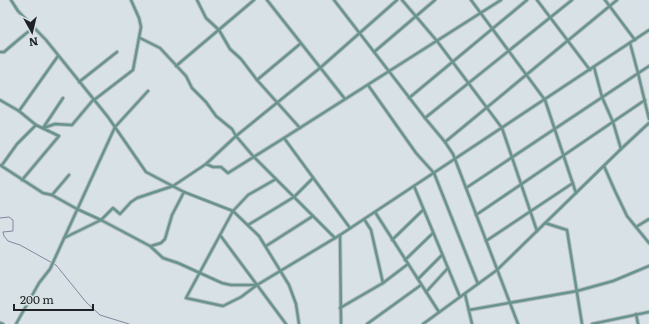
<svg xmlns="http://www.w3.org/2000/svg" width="649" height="324" font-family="Literata,serif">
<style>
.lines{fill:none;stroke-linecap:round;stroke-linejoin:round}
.stream{stroke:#8783a1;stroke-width:1}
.minor-casing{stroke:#b7c0c3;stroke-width:4.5}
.minor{stroke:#69938e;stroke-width:2.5}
</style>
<rect width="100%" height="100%" fill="#d8e2e6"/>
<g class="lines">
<path class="stream" d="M0 218 9 217 13 220V231L3 232 4 236 8 241 20 245 56 265 86 302 100 315 129 324"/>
<g class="minor-casing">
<g id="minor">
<path d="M11 0 18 11 46 40 108 117 146 172 184 192 233 211 259 236 289 285 296 304 299 324"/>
<path d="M197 0 206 18 219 30 230 49 241 59 257 80"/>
<path d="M267 0 345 99"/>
<path d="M334 0 425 118 445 142 453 154 518 324"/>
<path d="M402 0 437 41 502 128 537 231"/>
<path d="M471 0 545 100 576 193"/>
<path d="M537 0 590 70"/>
<path d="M605 0 635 40"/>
<path d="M140 38 160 48 186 76 192 88 206 102 216 116 232 129 236 136 206 164"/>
<path d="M630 43 638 73 649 119"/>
<path d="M0 52H4C9 48 30 29 34 28"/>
<path d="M374 52 435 0"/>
<path d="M176 66 254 0"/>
<path d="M594 67 602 97 613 122 621 149"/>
<path d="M79 82 117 52"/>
<path d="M368 85 416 153 434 173 478 284"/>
<path d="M409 98 527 0"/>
<path d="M0 100 19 111 36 125 59 136 22 180"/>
<path d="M94 100 133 70 141 27 139 18 131 0"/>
<path d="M19 111 58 56"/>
<path d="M425 118 572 0"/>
<path d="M43 128 55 124 72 125 93 100"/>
<path d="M43 128 63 98"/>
<path d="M300 128 257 80 300 44"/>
<path d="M284 138 501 0"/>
<path d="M445 142 617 0"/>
<path d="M0 165 43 193 52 195 77 209 101 220 150 246 163 258 178 263 222 283 231 285H257"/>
<path d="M2 165 17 144 36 125"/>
<path d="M604 166 615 191 627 216 649 243"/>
<path d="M276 179 248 195 233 211 220 235 286 324"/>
<path d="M414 186 460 297"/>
<path d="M466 188 649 66"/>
<path d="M52 195 69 175"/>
<path d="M375 212 439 312"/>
<path d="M476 215 645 100"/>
<path d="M364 219 371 230 383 283"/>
<path d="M545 223 567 230 582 324"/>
<path d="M248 225 294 197 313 178"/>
<path d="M636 227 649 219"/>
<path d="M220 235 186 298 223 306 241 297 257 285 340 235 649 30"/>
<path d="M340 235 341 324"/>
<path d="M64 238 101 220 113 208 120 214 131 202 137 198 173 186 206 164 213 167H221L228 173 284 138 350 228"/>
<path d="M335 238 253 156 236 136 320 68 397 0"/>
<path d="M392 240 423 210"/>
<path d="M486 241 573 183"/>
<path d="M151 246 161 243 165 239 172 215 184 192"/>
<path d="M266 246 313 216"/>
<path d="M405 260 433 233"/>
<path d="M418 279 442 255"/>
<path d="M426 292 448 268"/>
<path d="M465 294 472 324"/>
<path d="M340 308 383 283 408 264"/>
<path d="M469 310 577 291 613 281 649 266"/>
<path d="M636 314 638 324"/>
<path d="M0 323 3 324"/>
<path d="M16 324 39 283 50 269 115 127 148 91"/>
<path d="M367 324 421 285"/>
<path d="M423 324 497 270 621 149 649 123"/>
<path d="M592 324 649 312"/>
</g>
</g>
<use href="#minor" class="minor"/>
</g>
<g transform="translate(32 32) rotate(172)" stroke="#d8e2e6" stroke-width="3" paint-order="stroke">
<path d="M0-3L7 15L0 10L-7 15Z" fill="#202325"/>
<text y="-6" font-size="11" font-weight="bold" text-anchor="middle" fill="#202325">N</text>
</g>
<path d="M14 304v6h79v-6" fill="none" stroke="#202325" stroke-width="2"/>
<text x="20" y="304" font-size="12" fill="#202325" stroke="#d8e2e6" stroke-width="3" paint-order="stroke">200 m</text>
</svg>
